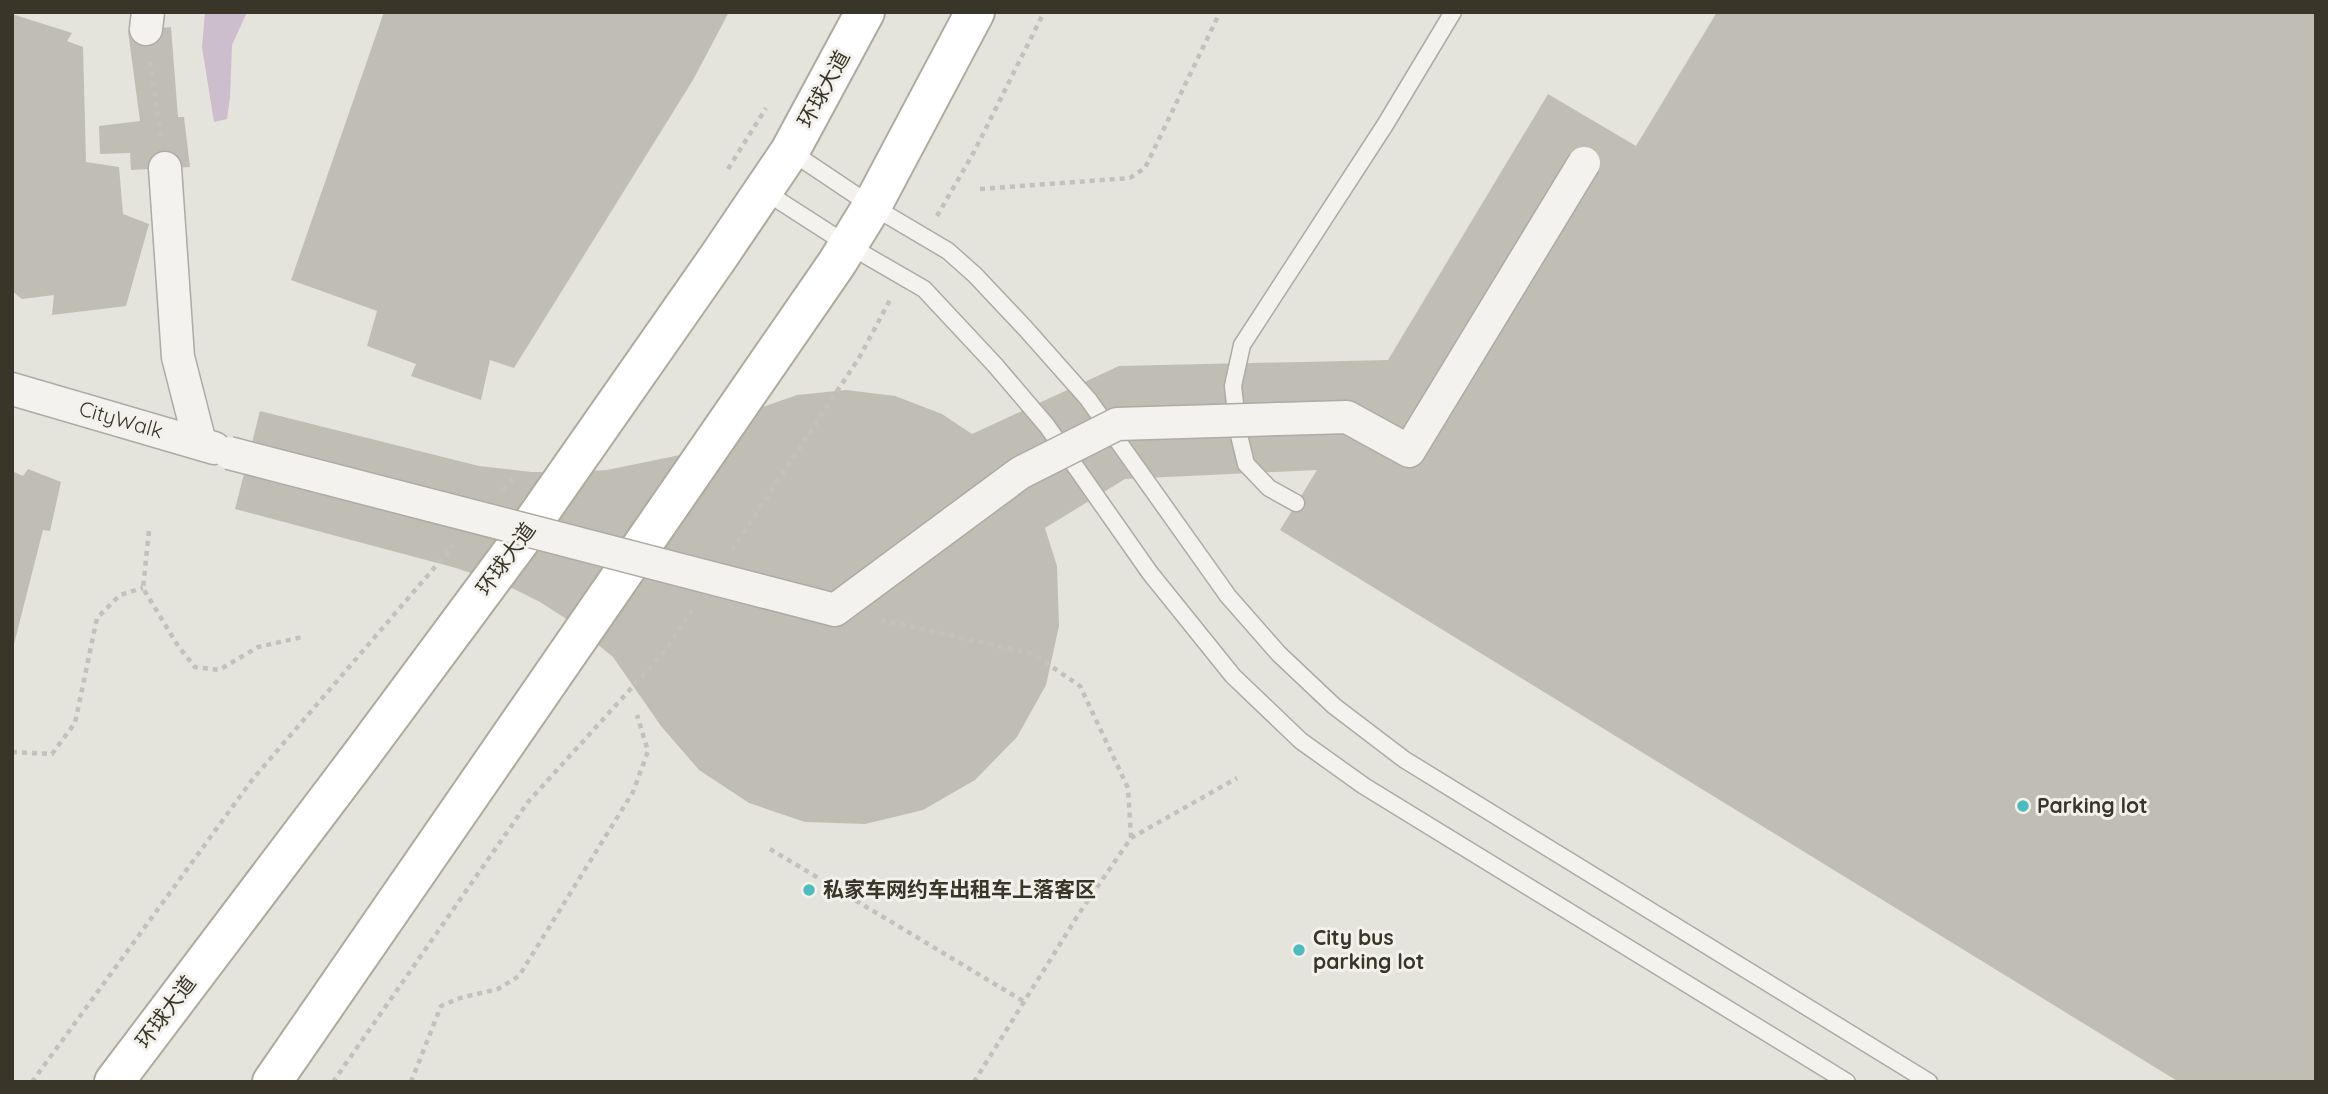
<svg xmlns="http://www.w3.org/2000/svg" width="2328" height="1094" font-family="Quicksand,'Noto Sans SC',sans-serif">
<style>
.green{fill:#ccbecd}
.building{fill:#c0beb4}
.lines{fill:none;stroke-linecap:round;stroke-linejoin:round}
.lane-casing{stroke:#adaba2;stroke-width:19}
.street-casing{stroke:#adaba2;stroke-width:35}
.primary-casing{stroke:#afaa9d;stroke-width:42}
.path{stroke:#c3c1bb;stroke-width:4.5;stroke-dasharray:5 5;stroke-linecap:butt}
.lane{stroke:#f3f2ee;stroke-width:16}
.street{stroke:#f3f2ee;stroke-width:32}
.primary{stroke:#fff;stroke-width:38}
.street-bridge-casing{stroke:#adaba2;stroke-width:35;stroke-linecap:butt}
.street-bridge{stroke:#f3f2ee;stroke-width:32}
.poi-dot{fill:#4fbbbc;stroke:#f2f1eb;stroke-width:2.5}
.labels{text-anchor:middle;stroke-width:6;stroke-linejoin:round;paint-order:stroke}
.street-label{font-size:21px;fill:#393528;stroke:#f2f1eb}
.poi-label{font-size:21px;font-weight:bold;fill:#393528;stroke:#f2f1eb;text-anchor:start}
</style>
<rect width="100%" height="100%" fill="#e4e3dc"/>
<path class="green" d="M205 12H247L232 45 230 97 227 119 214 122 202 47Z"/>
<g class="building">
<path d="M384 12H729L693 80 514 368 490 360 481 400 411 376 416 364 367 346 377 311 291 280Z"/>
<path d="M1717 12H2316V1082H2179L1280 530 1317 470 1125 479 1045 528 1057 566 1059 626 1046 685 1017 737 975 780 923 810 865 824 805 822 749 803 699 770 661 726 613 657 568 620 540 602 506 585 456 568 235 509 260 411 479 466 531 472H569L607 470 680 455 751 411 797 395 846 390 895 396 942 414 972 434 1119 366 1388 360 1548 94 1636 146Z"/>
<path d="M12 14 72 33 67 41 83 47 86 162 119 167 123 214 149 224 126 306 52 315 54 295 22 299 12 291Z"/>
<path d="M171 27 178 117H184L190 167 131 170 130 153 100 154 99 126 140 121 128 31Z"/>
<path d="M28 469 61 482 50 531 43 530 13 648 12 471 23 476Z"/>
</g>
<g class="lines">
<g class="lane-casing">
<g id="lane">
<path d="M790 151 872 206 948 251 975 275 1025 328 1088 399 1228 596 1279 654 1334 706 1405 760 1929 1082"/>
<path d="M764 191 848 245 924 289 995 365 1047 426 1150 573 1233 676 1301 741 1364 786 1847 1082"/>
<path d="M1296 503 1269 488 1246 464 1238 431 1233 386 1242 345 1385 125 1453 12"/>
</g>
</g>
<g class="street-casing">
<g id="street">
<path d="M146 29 148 12"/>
<path d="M165 168 178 357 200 443"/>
<path d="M12 389 214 448"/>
</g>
</g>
<g class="primary-casing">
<g id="primary">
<path d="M114 1082 362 754 520 541 719 256 790 151 865 12"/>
<path d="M272 1082 837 263 872 206 975 12"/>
</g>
</g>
<g class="path">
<path d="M150 62 161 136"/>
<path d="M728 169 766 108"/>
<path d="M980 189 1130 178 1145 168 1220 12"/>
<path d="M937 216 974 152 1044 12"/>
<path d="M503 490 516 475"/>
<path d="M149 531 143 588 178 646 195 667 219 670 258 647 302 637"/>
<path d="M732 550 859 358 890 300"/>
<path d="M881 620 1033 654 1080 686 1128 788 1131 838"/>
<path d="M12 752 52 754 75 723 97 618 120 595 143 588"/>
<path d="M770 849 1023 1001"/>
<path d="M32 1082 252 780 453 546"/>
<path d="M333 1082 528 802 665 651 692 610"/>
<path d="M411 1082 441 1006 460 998 498 989 519 976 633 792 648 751 637 715"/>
<path d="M974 1082 1080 912 1131 838 1237 778"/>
</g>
<use href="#lane" class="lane"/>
<use href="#street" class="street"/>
<use href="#primary" class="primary"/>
<g class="street-bridge-casing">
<path id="street-bridge" d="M229 453 835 610 1020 473 1117 424 1347 417 1409 451 1584 163"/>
</g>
<use href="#street-bridge" class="street-bridge"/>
</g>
<g class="poi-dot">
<circle cx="2023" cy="806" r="7"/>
<circle cx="809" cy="890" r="7"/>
<circle cx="1299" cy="950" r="7"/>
</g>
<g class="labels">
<g class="street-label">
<text transform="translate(824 89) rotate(-61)" y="7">环球大道</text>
<text transform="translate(121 420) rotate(16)" y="7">CityWalk</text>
<text transform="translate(506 559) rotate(-54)" y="7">环球大道</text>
<text transform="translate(166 1012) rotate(-53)" y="7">环球大道</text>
</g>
<g class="poi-label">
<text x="2037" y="813">Parking lot</text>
<text x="823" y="897">私家车网约车出租车上落客区</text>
<text x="1313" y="945">City bus<tspan x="1313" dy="24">parking lot</tspan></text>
</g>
</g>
<rect width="2328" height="1094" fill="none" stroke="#393528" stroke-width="28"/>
</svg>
